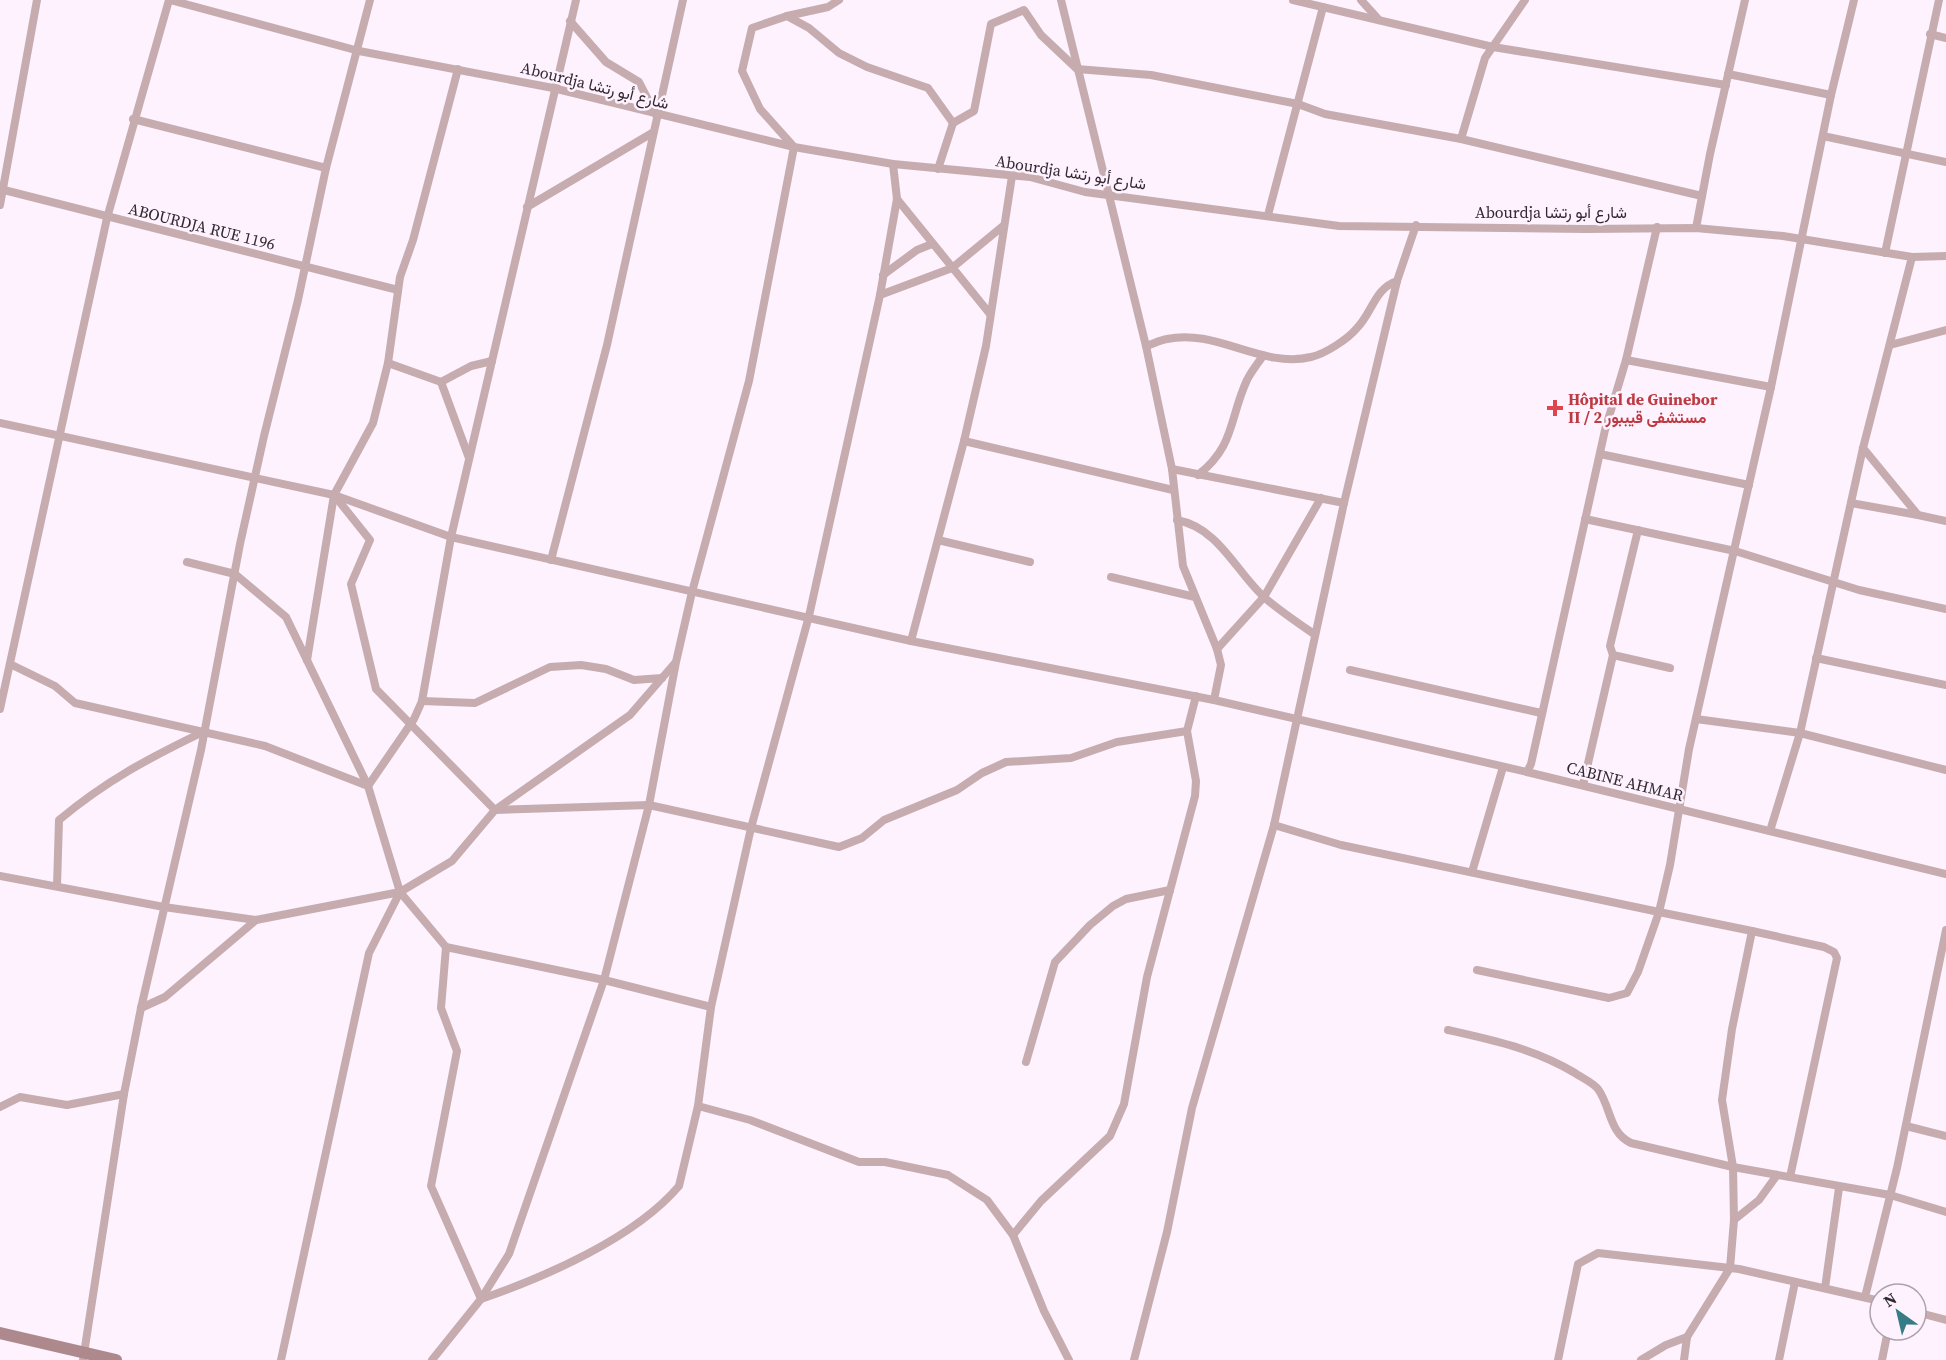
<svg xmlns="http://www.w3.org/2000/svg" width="1946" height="1360" font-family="'Source Serif 4',Vazirmatn,serif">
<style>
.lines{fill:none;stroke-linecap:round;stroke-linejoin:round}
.street{stroke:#c6acaf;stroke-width:8}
.secondary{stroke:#ad888d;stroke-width:12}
.health-dot{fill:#e0444e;stroke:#fdf2fd;stroke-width:2}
.labels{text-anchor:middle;stroke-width:5;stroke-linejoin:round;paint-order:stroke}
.street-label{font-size:16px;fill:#322832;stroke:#fdf2fd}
.health-label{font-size:16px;font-weight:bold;fill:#be3a42;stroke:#fdf2fd;text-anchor:start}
</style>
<rect width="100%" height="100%" fill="#fdf2fd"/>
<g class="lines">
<g class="street">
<path d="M170 0 359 51 553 88 794 147 893 164 1030 177 1085 192 1339 226 1586 229 1696 228 1783 236 1912 257 1946 256"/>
<path d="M1061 0 1146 346 1172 469 1183 566 1217 649 1221 665 1214 700"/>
<path d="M1293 0 1493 47 1726 85"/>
<path d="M1361 0 1379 20"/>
<path d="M1525 0 1485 58 1461 139 1702 196"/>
<path d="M787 16 828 7 839 0"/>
<path d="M570 21 606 62 639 82 656 115"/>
<path d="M1930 34 1946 38"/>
<path d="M1728 74 1831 95"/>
<path d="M133 119 326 168"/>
<path d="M1823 136 1946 162"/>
<path d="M938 169 953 123"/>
<path d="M0 189 398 290"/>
<path d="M897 199 990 314"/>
<path d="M0 205 37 0"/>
<path d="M527 207 652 133"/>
<path d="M1268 215 1323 7"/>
<path d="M1696 228 1710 154 1745 0"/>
<path d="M1885 253 1939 0"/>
<path d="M883 275 917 250 932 244"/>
<path d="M880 295 952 268 1003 226"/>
<path d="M1890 345 1946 330"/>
<path d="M1146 346C1153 344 1160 340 1167 339 1216 328 1262 369 1311 357 1325 354 1348 339 1357 328 1372 313 1375 288 1397 281"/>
<path d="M1626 360 1771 387"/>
<path d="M388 363 441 382 469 458"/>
<path d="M441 382 471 366 492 361"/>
<path d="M0 423 334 495 370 540 351 584 376 689 495 810 649 805 839 847 862 838 884 820 957 790 982 773 1006 762 1071 758 1117 742 1187 731"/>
<path d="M964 441 1173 490"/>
<path d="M1863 448 1918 515 1946 521"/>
<path d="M1600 454 1749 485"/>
<path d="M1172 469 1344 503"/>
<path d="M1198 475C1235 446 1229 419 1247 380 1251 372 1257 364 1263 356"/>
<path d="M334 495 451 537 911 641 1214 700 1527 772 1946 874"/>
<path d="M1851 503 1918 515"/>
<path d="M1585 519 1735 551 1859 590 1946 609"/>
<path d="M1177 520C1219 528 1236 572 1265 598 1280 611 1298 623 1314 634"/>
<path d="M1638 530 1610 646 1613 655 1670 668"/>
<path d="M938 540 1030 562"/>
<path d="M551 560 607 345 683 0"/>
<path d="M187 562 235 574 286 617 368 786 400 892 446 947 604 980 711 1007"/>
<path d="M1111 577 1195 597"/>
<path d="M911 641 964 441 986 346 1012 176"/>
<path d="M1217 649 1264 597 1321 498"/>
<path d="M1816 658 1946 685"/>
<path d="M307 660 334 495 373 423 388 363 400 277 413 240 458 69"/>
<path d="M10 664 55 686 75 703 265 746 368 786 414 719 422 701 451 537 576 0"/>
<path d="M1350 670 1541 713"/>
<path d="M422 701 475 703 550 667 581 665 606 669 634 680 662 678"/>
<path d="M0 709 107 218 169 0"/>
<path d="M1696 719 1800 733 1946 770"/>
<path d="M1527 772 1531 764 1605 430 1626 360 1657 227"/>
<path d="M1583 785 1613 655"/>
<path d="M1274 825 1341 845 1659 912 1638 972 1627 993 1609 998 1477 970"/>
<path d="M1770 831 1800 733 1863 448 1912 257"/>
<path d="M1472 872 1503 767"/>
<path d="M0 876 164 907 256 920 400 892 452 861 495 810 630 715 675 663"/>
<path d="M57 886 59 820C107 780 149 758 205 731"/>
<path d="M1752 931 1824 947 1834 952 1837 958 1790 1177"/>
<path d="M446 947 441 1008 457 1051 431 1186 481 1299"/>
<path d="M141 1008 165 997 256 920"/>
<path d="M1448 1030C1493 1040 1535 1049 1575 1073 1582 1078 1592 1082 1598 1089 1611 1107 1609 1133 1631 1143L1733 1167 1890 1195 1946 1212"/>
<path d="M1026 1062 1055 962 1090 925 1113 906 1126 899 1170 890"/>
<path d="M698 1106 750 1120 859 1162H885L948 1175 987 1200 1013 1235 1044 1311 1069 1360"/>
<path d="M0 1107 20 1097 67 1105 124 1094"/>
<path d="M1906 1126 1946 1136"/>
<path d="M1734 1220 1759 1200 1777 1175"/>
<path d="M1013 1235 1041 1201 1110 1136 1124 1104 1147 977 1195 796 1196 781 1187 731 1196 696"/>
<path d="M1825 1288 1839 1188"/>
<path d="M1865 1297 1897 1168 1946 930"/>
<path d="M481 1299C545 1277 635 1238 679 1186L698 1106 711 1007 751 828 809 616 880 295 897 199 893 164"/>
<path d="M1916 1312 1946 1320"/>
<path d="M83 1360 124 1094 141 1008 201 750 240 544 264 436 298 300 326 168 370 0"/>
<path d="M281 1360 369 953 400 892"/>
<path d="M432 1360 481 1299 509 1254 604 980 649 805 676 662 692 592 749 381 794 147 760 109 742 71 752 28 787 16 809 28 839 53 867 67 928 88 953 123 974 111 991 24 1024 10 1041 35 1077 69 1151 75 1298 104 1325 114 1461 139"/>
<path d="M1134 1360 1167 1232 1192 1108 1274 825 1344 503 1397 281 1416 225"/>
<path d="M1558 1360 1578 1264 1598 1253 1739 1269 1880 1301"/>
<path d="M1641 1360 1666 1345 1687 1337"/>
<path d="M1684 1360 1687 1337 1730 1268 1734 1220 1733 1167 1722 1100 1732 1029 1752 931 1659 912 1670 865 1689 749 1771 387 1831 95 1854 0"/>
<path d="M1779 1360 1795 1282"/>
<path d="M1882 1360 1888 1330"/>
</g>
<path class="secondary" d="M0 1333 116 1360"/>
</g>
<path class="health-dot" d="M1552 399h6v6h6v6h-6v6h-6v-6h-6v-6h6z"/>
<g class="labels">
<g class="street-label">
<text transform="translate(595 85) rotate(14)" y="6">Abourdja شارع أبو رتشا</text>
<text transform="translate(1071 172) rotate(9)" y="6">Abourdja شارع أبو رتشا</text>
<text x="1551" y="218">Abourdja شارع أبو رتشا</text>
<text transform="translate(202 226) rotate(14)" y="6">ABOURDJA RUE 1196</text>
<text transform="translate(1625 781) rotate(14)" y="6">CABINE AHMAR</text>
</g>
<g class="health-label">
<text x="1568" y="405">Hôpital de Guinebor<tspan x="1568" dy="18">II / مستشفى قيببور 2</tspan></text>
</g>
</g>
<g transform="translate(1898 1312) rotate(326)"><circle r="28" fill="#fdf2fd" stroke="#aca1ac" stroke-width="1.5"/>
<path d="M0-4.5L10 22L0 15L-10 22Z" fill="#357c86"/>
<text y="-9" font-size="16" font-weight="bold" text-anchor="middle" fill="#322832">N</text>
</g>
</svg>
